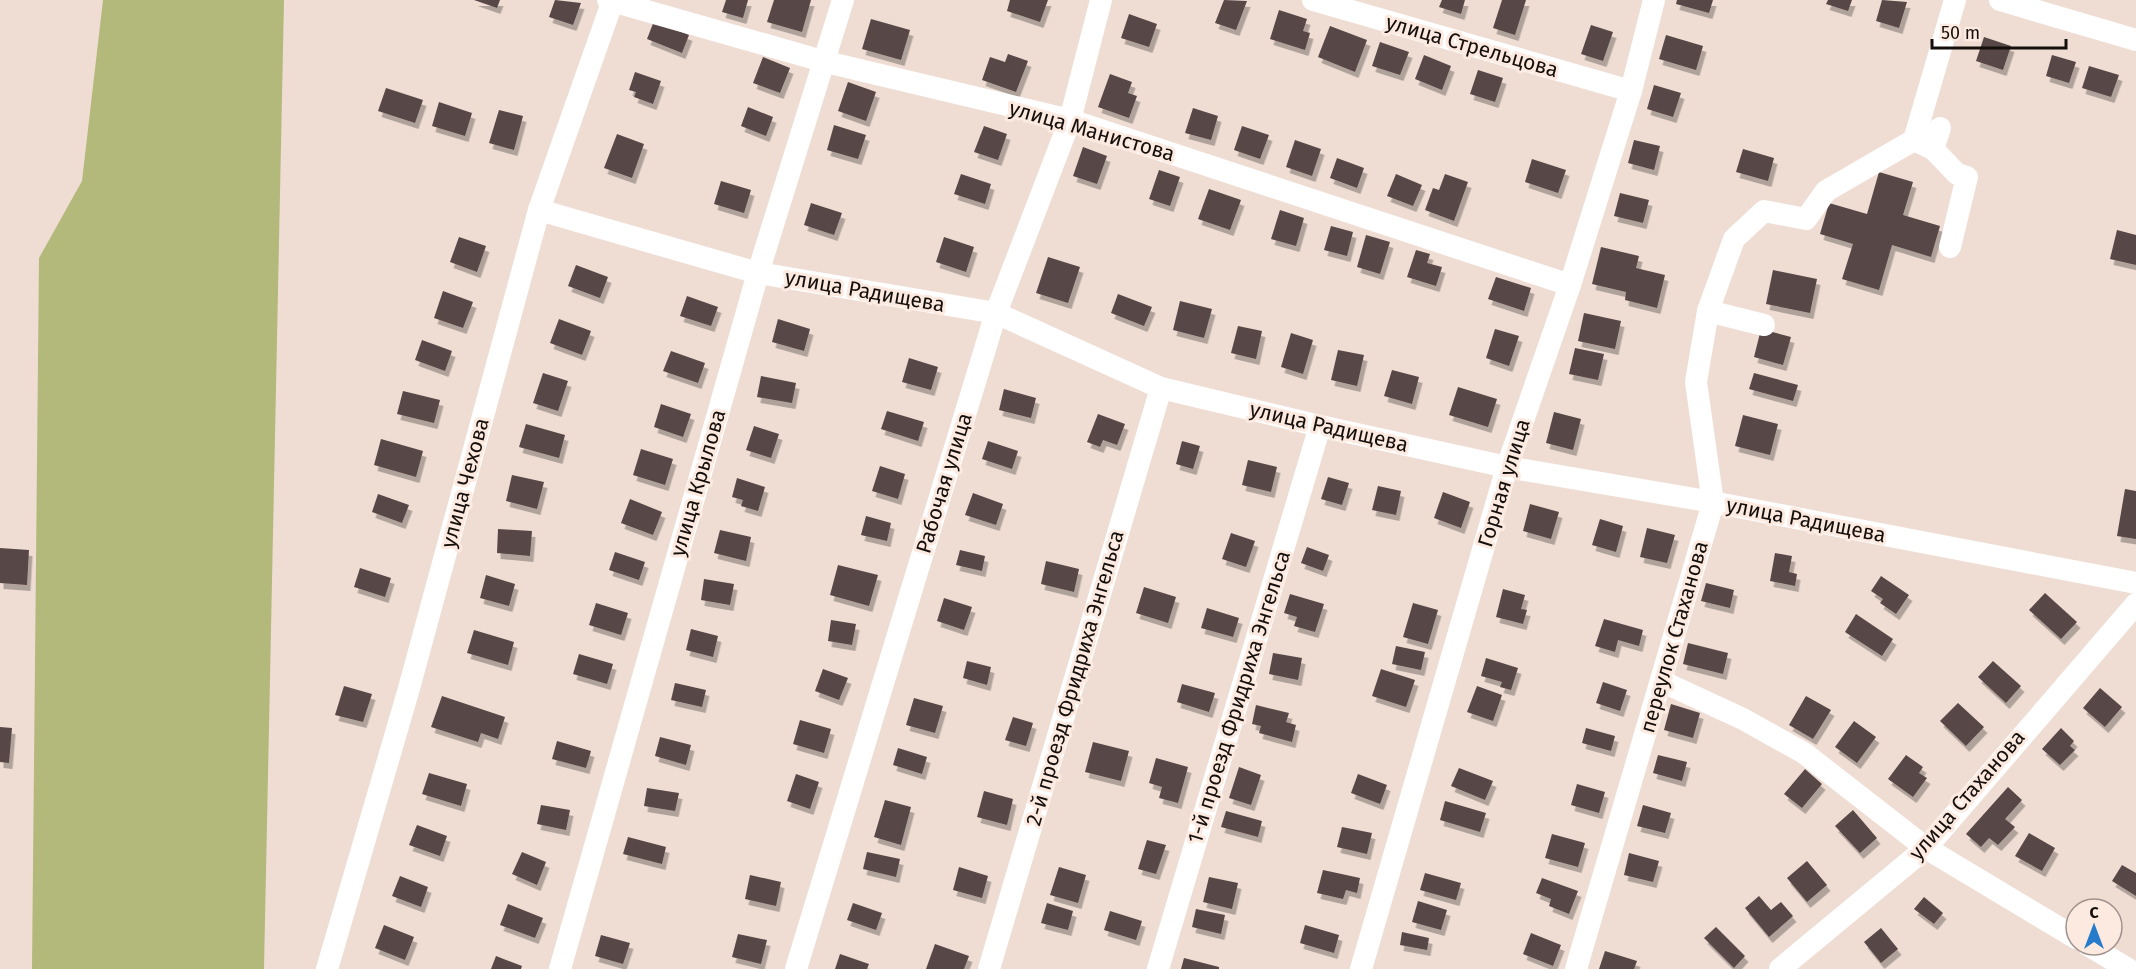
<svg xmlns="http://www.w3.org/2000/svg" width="2136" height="969" font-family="'Fira Sans',sans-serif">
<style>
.forest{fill:#b3b97a}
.building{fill:#584747;filter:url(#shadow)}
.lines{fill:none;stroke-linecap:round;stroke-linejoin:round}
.minor{stroke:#fff;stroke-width:22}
.labels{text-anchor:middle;stroke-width:6;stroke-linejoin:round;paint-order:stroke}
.street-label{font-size:21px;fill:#150f0c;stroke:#fceae1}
</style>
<defs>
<filter id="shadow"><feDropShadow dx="3.5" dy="6" stdDeviation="0" flood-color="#0004"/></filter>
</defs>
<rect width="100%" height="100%" fill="#efddd3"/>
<path class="forest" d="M103 0H284L264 969H32L39 258 82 181Z"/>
<g class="building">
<path d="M474 0H500L497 8Z"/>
<path d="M555 0 581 3 573 25 549 17Z"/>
<path d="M726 0H748L743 18 722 12Z"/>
<path d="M774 0H811L802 32 767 22Z"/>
<path d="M1010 0H1048L1040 22 1007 11Z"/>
<path d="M1224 0 1247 1 1236 30 1215 23Z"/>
<path d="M1442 0H1465L1461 14 1439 7Z"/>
<path d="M1502 0H1526L1515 35 1493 28Z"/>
<path d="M1677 0H1713L1709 13 1676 4Z"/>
<path d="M1828 0H1852L1848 11 1826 4Z"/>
<path d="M1882 0 1907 2 1899 28 1876 21Z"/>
<path d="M1279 10 1307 19 1303 31 1310 33 1305 50 1270 39Z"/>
<path d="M1129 14 1157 24 1149 47 1121 38Z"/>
<path d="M871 19 910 30 901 60 862 49Z"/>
<path d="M654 21 689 35 682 53 647 39Z"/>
<path d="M1591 25 1613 32 1603 61 1581 54Z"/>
<path d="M1330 26 1367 40 1355 72 1318 57Z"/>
<path d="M1666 35 1703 46 1696 70 1659 59Z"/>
<path d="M1984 37 2011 46 2003 70 1976 61Z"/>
<path d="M1380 42 1409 52 1400 75 1372 66Z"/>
<path d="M1008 54 1028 61 1016 92 982 80 990 57 1005 62Z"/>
<path d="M1424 55 1451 66 1442 90 1415 79Z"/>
<path d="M2052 55 2076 62 2069 83 2046 76Z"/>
<path d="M763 57 790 68 780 93 753 83Z"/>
<path d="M2089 66 2119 75 2111 97 2082 88Z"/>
<path d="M1478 70 1503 78 1495 102 1470 94Z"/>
<path d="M635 72 661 81 653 104 634 97 636 92 629 90Z"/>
<path d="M1110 74 1132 82 1128 93 1137 96 1129 118 1098 107Z"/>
<path d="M848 82 876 92 866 121 838 111Z"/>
<path d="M1654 85 1681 93 1673 117 1647 109Z"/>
<path d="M386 88 423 100 415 123 378 111Z"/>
<path d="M439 102 472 113 465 136 432 126Z"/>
<path d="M748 107 773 117 766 136 741 126Z"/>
<path d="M1193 108 1218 116 1211 140 1185 133Z"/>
<path d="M499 110 523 116 514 150 489 143Z"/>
<path d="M834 125 866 135 858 159 827 150Z"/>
<path d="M984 126 1007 134 998 160 974 152Z"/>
<path d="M1242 126 1269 135 1260 159 1234 150Z"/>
<path d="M617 134 644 144 632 178 604 168Z"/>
<path d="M1295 140 1321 149 1312 176 1286 167Z"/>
<path d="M1634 140 1660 146 1654 170 1628 163Z"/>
<path d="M1083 147 1107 156 1097 184 1073 176Z"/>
<path d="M1743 149 1774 158 1768 181 1736 172Z"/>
<path d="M1337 158 1364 168 1357 188 1330 178Z"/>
<path d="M1532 159 1566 170 1558 193 1525 182Z"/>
<path d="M1159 170 1180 177 1170 206 1149 199Z"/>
<path d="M1879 172 1913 182 1903 215 1940 226 1931 257 1892 245 1879 290 1842 279 1853 244 1820 234 1829 203 1867 214Z"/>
<path d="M961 174 991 184 985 204 954 194Z"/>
<path d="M1396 174 1422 185 1413 206 1387 196Z"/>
<path d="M1445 174 1468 182 1454 221 1425 210 1433 188 1439 190Z"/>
<path d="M721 181 751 190 744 213 714 204Z"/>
<path d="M1209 189 1241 200 1230 230 1198 219Z"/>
<path d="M1620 193 1649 200 1643 223 1614 216Z"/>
<path d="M811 203 842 213 834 235 804 225Z"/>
<path d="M1280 210 1304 218 1296 246 1271 239Z"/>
<path d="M1331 226 1353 232 1347 256 1324 250Z"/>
<path d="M2117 230 2136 235V265L2110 259Z"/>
<path d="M1366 235 1390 242 1380 274 1357 267Z"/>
<path d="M459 237 486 246 477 272 450 262Z"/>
<path d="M944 237 974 247 966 272 936 262Z"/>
<path d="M1601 247 1639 256 1636 268 1665 275 1657 308 1625 300 1626 292 1592 284Z"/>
<path d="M1416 250 1430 254 1427 263 1442 267 1436 286 1407 277Z"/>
<path d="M1048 257 1080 267 1068 303 1036 293Z"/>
<path d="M576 265 608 277 600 298 568 286Z"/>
<path d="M1773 270 1817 279 1810 313 1766 304Z"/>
<path d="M1496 277 1531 288 1524 311 1488 299Z"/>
<path d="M443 291 473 302 463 328 434 318Z"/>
<path d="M1118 294 1152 307 1144 326 1111 313Z"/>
<path d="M687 296 718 307 711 326 680 316Z"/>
<path d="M1180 301 1212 309 1204 338 1173 330Z"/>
<path d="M1584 313 1621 321 1615 349 1578 341Z"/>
<path d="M559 319 591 331 582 355 550 343Z"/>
<path d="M778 319 810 329 804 351 772 342Z"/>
<path d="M1238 326 1262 331 1256 359 1231 353Z"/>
<path d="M1495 329 1519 336 1509 366 1486 358Z"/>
<path d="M1761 329 1791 337 1783 365 1754 357Z"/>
<path d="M1291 333 1313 340 1303 374 1281 367Z"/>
<path d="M422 340 452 351 445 371 415 360Z"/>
<path d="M1575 348 1604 354 1598 380 1569 374Z"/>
<path d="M1338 350 1364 355 1357 386 1331 380Z"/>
<path d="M671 351 705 363 698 383 663 371Z"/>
<path d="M909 358 938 367 931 390 902 382Z"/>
<path d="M1392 370 1419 377 1412 404 1384 396Z"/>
<path d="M543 373 568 381 558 411 533 403Z"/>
<path d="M1754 373 1798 385 1793 401 1749 389Z"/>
<path d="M761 376 796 383 792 403 757 397Z"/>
<path d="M1458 387 1497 399 1488 427 1449 415Z"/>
<path d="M1004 389 1036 398 1031 418 999 410Z"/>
<path d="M403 391 440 400 434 423 397 414Z"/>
<path d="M661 404 691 414 683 437 654 427Z"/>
<path d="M887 411 924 422 918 441 881 429Z"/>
<path d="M1554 412 1581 419 1573 450 1546 443Z"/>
<path d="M1098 414 1125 424 1117 445 1103 440 1100 447 1087 442Z"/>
<path d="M1743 415 1778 424 1770 455 1735 446Z"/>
<path d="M526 424 565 435 559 458 519 447Z"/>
<path d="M754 426 779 434 771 458 746 450Z"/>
<path d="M381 439 423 451 416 477 374 465Z"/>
<path d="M988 441 1018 451 1012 469 982 459Z"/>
<path d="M1182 441 1200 446 1193 469 1176 464Z"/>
<path d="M641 449 673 459 665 485 633 475Z"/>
<path d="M1248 460 1277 467 1271 492 1242 485Z"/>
<path d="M880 466 905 474 898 499 872 491Z"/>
<path d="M512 475 544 482 537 509 506 501Z"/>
<path d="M1328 477 1349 483 1342 505 1321 499Z"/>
<path d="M737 478 765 487 758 511 741 506 743 500 732 497Z"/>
<path d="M1378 486 1401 491 1396 515 1372 510Z"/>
<path d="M2125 489 2136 491V539L2117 536Z"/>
<path d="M1443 492 1470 502 1461 528 1434 518Z"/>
<path d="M973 493 1003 504 996 525 965 515Z"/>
<path d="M378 494 409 505 402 523 372 512Z"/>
<path d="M630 499 662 512 653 535 621 523Z"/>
<path d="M1530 504 1559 512 1551 539 1523 531Z"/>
<path d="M866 516 891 523 887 541 861 535Z"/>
<path d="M1600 519 1623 526 1616 552 1592 545Z"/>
<path d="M1647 528 1675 535 1667 563 1640 557Z"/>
<path d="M498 529 532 531 530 556 497 553Z"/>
<path d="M720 530 751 537 746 561 714 553Z"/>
<path d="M1231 533 1255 541 1246 567 1222 559Z"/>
<path d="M1307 547 1329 555 1323 571 1301 563Z"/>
<path d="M0 548 29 550 27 585 0 583Z"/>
<path d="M960 550 985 556 982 571 956 565Z"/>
<path d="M615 552 645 562 639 580 609 570Z"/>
<path d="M1775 553 1792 556 1789 572 1797 574 1795 586 1770 581Z"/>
<path d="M1046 561 1079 569 1074 592 1041 584Z"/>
<path d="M838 565 878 575 869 606 830 595Z"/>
<path d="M360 568 391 578 385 597 354 587Z"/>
<path d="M486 575 515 584 509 606 480 598Z"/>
<path d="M1881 576 1909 595 1896 614 1880 603 1883 599 1871 591Z"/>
<path d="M704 579 734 584 730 605 701 600Z"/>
<path d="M1706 583 1734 590 1730 608 1701 601Z"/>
<path d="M1144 587 1176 597 1168 623 1136 613Z"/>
<path d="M1503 589 1525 595 1521 609 1527 610 1523 624 1496 617Z"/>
<path d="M2045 593 2077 622 2061 639 2029 610Z"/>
<path d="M1290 594 1324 604 1315 632 1294 626 1297 617 1284 613Z"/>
<path d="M944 598 972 607 964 630 937 621Z"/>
<path d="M596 603 628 613 621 635 589 625Z"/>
<path d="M1413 603 1438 610 1428 644 1403 637Z"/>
<path d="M1207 608 1239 618 1233 637 1201 628Z"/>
<path d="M1856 614 1893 639 1882 656 1845 632Z"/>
<path d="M1604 619 1643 630 1639 646 1618 640 1615 652 1595 646Z"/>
<path d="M831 620 856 624 852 645 828 641Z"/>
<path d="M691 629 718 636 713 657 686 650Z"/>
<path d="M474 630 514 642 508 665 467 653Z"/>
<path d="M1688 643 1728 653 1723 674 1683 664Z"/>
<path d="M1396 646 1425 652 1421 670 1392 664Z"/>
<path d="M1273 653 1302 658 1298 680 1269 674Z"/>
<path d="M579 654 613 664 607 684 573 674Z"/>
<path d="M1486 658 1518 668 1511 690 1500 687 1502 682 1481 676Z"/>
<path d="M967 661 991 667 987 685 963 678Z"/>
<path d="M1993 661 2021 686 2006 703 1978 677Z"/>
<path d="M823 669 848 678 839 700 815 691Z"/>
<path d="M1381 669 1415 680 1406 707 1372 696Z"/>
<path d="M1603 682 1627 690 1620 711 1596 703Z"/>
<path d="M675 683 706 690 702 707 671 700Z"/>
<path d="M1182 684 1215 693 1209 712 1177 702Z"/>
<path d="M344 686 372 694 363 722 335 715Z"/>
<path d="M1477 686 1502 695 1493 721 1467 712Z"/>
<path d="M2100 688 2122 707 2105 727 2083 708Z"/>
<path d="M442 696 505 717 498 739 481 733 478 742 431 727Z"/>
<path d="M1806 696 1831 710 1813 739 1789 725Z"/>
<path d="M914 698 943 706 935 733 906 725Z"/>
<path d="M1958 703 1984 727 1966 746 1940 721Z"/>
<path d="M1671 704 1700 713 1693 738 1664 730Z"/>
<path d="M1256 705 1289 713 1286 722 1296 725 1292 742 1259 733 1261 726 1252 724Z"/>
<path d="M1013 717 1033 723 1026 746 1005 740Z"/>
<path d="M800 720 831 729 824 753 793 744Z"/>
<path d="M1854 721 1876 737 1857 763 1835 747Z"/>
<path d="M0 727 12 728 9 763 0 762Z"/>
<path d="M1586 728 1615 736 1611 751 1582 743Z"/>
<path d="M2061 728 2074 741 2070 746 2075 750 2060 765 2042 749Z"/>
<path d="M660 737 691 745 686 765 655 756Z"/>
<path d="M557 741 591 751 586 768 552 759Z"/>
<path d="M1093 742 1129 751 1121 781 1085 772Z"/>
<path d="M898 748 927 757 922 774 893 765Z"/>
<path d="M1658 755 1687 762 1682 781 1653 773Z"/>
<path d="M1906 755 1923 767 1919 773 1927 778 1913 797 1888 779Z"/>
<path d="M1156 758 1188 767 1178 803 1159 798 1162 787 1149 783Z"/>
<path d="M1239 767 1261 775 1251 805 1229 798Z"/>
<path d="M1459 768 1493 781 1485 800 1451 786Z"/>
<path d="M1805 769 1822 784 1802 808 1784 794Z"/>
<path d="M429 773 467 784 461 806 422 794Z"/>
<path d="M796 774 819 782 810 809 787 801Z"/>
<path d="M1358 774 1387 785 1380 804 1351 793Z"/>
<path d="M1577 784 1605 792 1599 813 1571 805Z"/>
<path d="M2008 787 2022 800 2005 819 2015 827 1998 845 1989 838 1981 847 1966 834Z"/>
<path d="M647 788 679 793 675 811 644 806Z"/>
<path d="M984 791 1013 799 1007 825 977 817Z"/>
<path d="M885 800 911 807 901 845 874 837Z"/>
<path d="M1445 801 1486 813 1480 832 1440 820Z"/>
<path d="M541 805 570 810 566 830 537 824Z"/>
<path d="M1643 805 1671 813 1665 833 1637 826Z"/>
<path d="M1853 810 1877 838 1860 853 1835 826Z"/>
<path d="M1226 811 1262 821 1258 837 1221 827Z"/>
<path d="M417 825 447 836 440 856 409 845Z"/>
<path d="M1342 827 1372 833 1367 854 1337 847Z"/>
<path d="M2029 833 2055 848 2042 871 2015 856Z"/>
<path d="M1552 834 1585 843 1578 867 1545 858Z"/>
<path d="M628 837 666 847 662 864 623 854Z"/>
<path d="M1147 840 1166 845 1156 874 1138 869Z"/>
<path d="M522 852 546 862 537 885 512 874Z"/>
<path d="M867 852 900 859 896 877 863 869Z"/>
<path d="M1629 853 1659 861 1653 882 1624 875Z"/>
<path d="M1807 861 1827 885 1807 902 1787 878Z"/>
<path d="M2122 865 2136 873V896L2112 881Z"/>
<path d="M959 867 988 876 982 898 953 890Z"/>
<path d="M1059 867 1086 875 1078 903 1050 895Z"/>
<path d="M1323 870 1360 878 1357 893 1346 890 1343 899 1317 893Z"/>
<path d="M1425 873 1461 883 1456 900 1420 890Z"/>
<path d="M750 875 781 882 776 906 745 899Z"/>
<path d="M400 876 428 887 421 907 392 896Z"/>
<path d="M1209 877 1238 883 1232 909 1203 902Z"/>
<path d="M1542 878 1578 891 1569 914 1549 906 1551 899 1536 893Z"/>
<path d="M1759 896 1771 910 1781 902 1793 916 1769 937 1745 908Z"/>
<path d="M1924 897 1943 913 1934 924 1914 909Z"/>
<path d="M1418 901 1447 910 1441 930 1412 922Z"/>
<path d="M853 903 882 913 876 930 847 920Z"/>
<path d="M1047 903 1073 911 1068 930 1041 923Z"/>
<path d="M508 904 543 918 535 938 500 925Z"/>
<path d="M1196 909 1225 915 1221 934 1192 927Z"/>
<path d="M1110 911 1142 921 1136 940 1104 930Z"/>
<path d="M384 925 414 937 405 960 375 948Z"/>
<path d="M1305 925 1339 935 1334 953 1300 943Z"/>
<path d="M1716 927 1745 956 1734 968 1704 938Z"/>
<path d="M1881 928 1898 949 1881 963 1864 942Z"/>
<path d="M1402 932 1429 938 1427 950 1400 945Z"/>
<path d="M1531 933 1561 945 1553 966 1523 954Z"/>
<path d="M738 934 767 940 761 964 732 957Z"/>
<path d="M601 935 630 943 623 964 595 956Z"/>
<path d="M935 944 969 956 964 969H926Z"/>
<path d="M1605 951 1637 961 1634 969H1599Z"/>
<path d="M840 954 869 964 867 969H835Z"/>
<path d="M496 956 522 966 521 969H491Z"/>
<path d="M1184 958 1219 967V969H1181Z"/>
</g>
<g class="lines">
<g class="minor">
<path d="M608 0 826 62 1070 120 1570 285"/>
<path d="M1313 0 1631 91"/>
<path d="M2000 0 2136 40"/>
<path d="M1914 140 1933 149 1957 174 1967 177 1950 247"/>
<path d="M1933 149 1940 128"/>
<path d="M539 210 758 273 996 313 1161 388 1320 426 1507 467 1707 501 2136 583"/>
<path d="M1708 311 1764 325"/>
<path d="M1661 681 1743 719 1804 753 1926 848 2076 938"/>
<path d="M2088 945 2128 969"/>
<path d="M327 969 408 692 539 210 613 0"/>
<path d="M560 969 758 273 843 0"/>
<path d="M796 969 996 313 1070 120 1101 0"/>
<path d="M989 969 1161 388"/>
<path d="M1158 969 1320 426"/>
<path d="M1361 969 1507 467 1570 285 1631 91 1654 0"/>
<path d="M1576 969 1713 503 1696 382 1708 311 1734 239 1764 211 1806 219 1826 191 1914 140 1955 0"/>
<path d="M1780 969 1926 848 2136 604"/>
</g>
</g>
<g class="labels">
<g class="street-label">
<text transform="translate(1472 46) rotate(16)" y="7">улица Стрельцова</text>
<text transform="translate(1092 131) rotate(16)" y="7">улица Манистова</text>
<text transform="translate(865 291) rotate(10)" y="7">улица Радищева</text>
<text transform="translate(1329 427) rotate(13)" y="7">улица Радищева</text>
<text transform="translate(465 483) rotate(-75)" y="7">улица Чехова</text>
<text transform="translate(698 483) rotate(-74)" y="7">улица Крылова</text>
<text transform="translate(944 483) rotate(-73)" y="7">Рабочая улица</text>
<text transform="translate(1504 483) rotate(-73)" y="7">Горная улица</text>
<text transform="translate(1806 520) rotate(11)" y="7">улица Радищева</text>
<text transform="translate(1674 637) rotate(-74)" y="7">переулок Стаханова</text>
<text transform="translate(1075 678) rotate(-74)" y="7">2-й проезд Фридриха Энгельса</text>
<text transform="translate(1239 697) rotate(-73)" y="7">1-й проезд Фридриха Энгельса</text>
<text transform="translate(1967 795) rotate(-49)" y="7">улица Стаханова</text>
</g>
</g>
<g transform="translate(2094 927)"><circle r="28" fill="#fceae1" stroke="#a0928c" stroke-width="1.5"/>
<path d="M0-4.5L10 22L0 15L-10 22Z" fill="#267cca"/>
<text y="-9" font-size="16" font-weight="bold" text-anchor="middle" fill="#150f0c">С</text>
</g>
<path d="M1932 39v9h134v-9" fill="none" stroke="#150f0c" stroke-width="3"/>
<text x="1941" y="39" font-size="18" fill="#150f0c" stroke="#fceae1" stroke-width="4.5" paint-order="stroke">50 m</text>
</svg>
